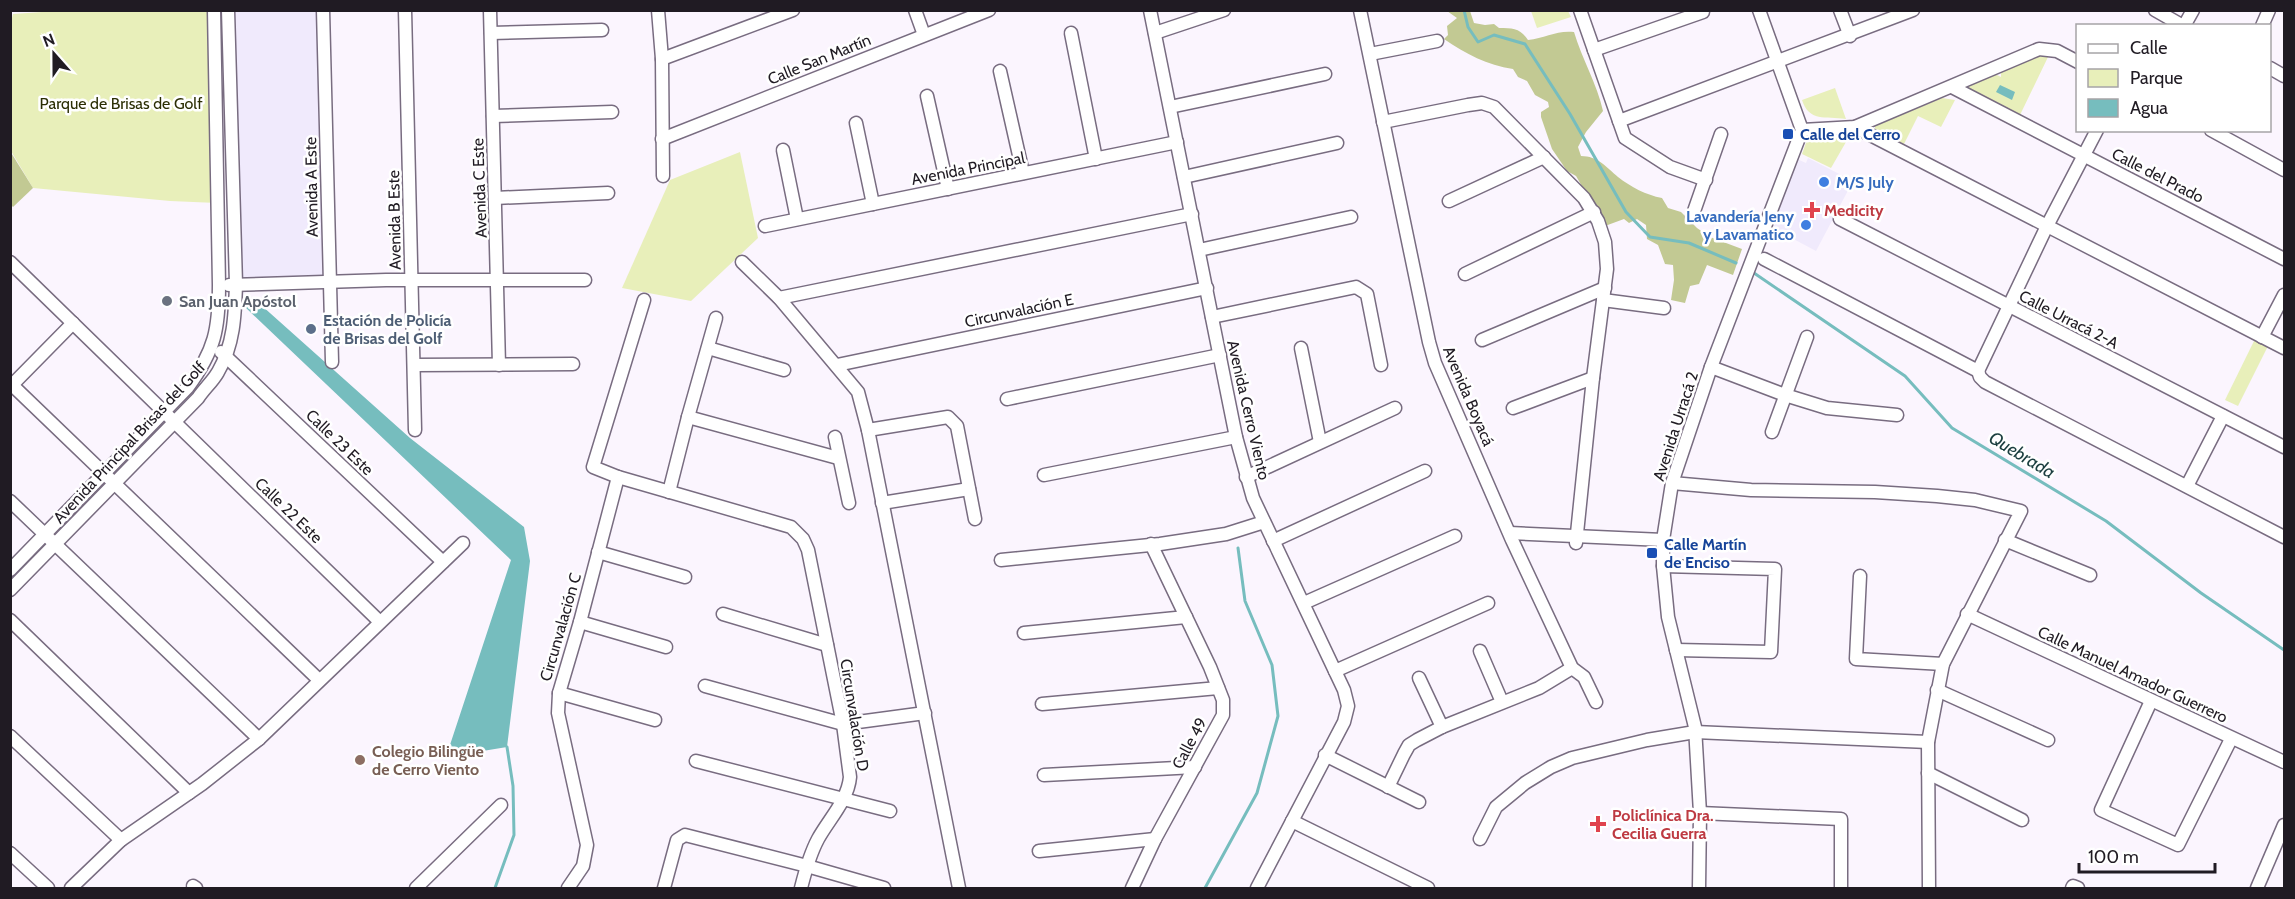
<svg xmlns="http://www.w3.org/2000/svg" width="2295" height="899" font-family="Cabin,sans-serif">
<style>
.commercial{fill:#f0eafc}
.green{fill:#e8efba}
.forest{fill:#c2c993}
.water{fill:#76bdbe}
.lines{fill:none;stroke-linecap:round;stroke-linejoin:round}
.stream{stroke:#76bdbe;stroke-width:3}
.minor-casing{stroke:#786c80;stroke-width:15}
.minor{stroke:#fff;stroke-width:12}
.transit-dot{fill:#1a4fb4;stroke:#fff;stroke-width:2}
.shop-dot{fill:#3f7fe0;stroke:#fff;stroke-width:2}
.health-dot{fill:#e0444e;stroke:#fff;stroke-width:2}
.worship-dot{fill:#6b7280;stroke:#fff;stroke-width:2}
.service-dot{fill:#5c6f8a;stroke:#fff;stroke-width:2}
.education-dot{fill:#8d6e63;stroke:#fff;stroke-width:2}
.labels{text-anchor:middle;stroke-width:5;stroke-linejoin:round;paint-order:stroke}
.street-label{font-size:16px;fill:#201b23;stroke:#fff}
.park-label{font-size:16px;fill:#2b2e04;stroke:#fff}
.transit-label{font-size:16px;font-weight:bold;fill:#164399;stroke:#fff;text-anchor:start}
.shop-label{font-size:16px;font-weight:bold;fill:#366cbe;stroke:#fff;text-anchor:start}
.health-label{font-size:16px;font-weight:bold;fill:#be3a42;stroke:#fff;text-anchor:start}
.worship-label{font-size:16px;font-weight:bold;fill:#5b616d;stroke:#fff;text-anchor:start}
.service-label{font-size:16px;font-weight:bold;fill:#4e5e75;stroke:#fff;text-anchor:start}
.education-label{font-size:16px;font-weight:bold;fill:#785e54;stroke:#fff;text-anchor:start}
.water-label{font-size:18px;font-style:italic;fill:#1b3e3f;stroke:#fff}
</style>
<rect width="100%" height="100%" fill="#fbf5fe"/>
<g class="commercial">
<path d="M233 11H317L323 278 240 279Z"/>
<path d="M1808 158 1853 181 1816 251 1773 228 1774 225 1770 223 1797 159 1806 163Z"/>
</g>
<g class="green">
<path d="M71 10 214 11 217 203 170 201 33 188 11 151 10 26 13 14Z"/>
<path d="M1531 11H1568L1571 17 1537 28Z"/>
<path d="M2041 55 2048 57 2020 115 1969 88V85L1995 74 2001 77V71Z"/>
<path d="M1835 88 1846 119C1825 116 1809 122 1802 100Z"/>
<path d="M1942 98 1955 100 1941 127 1918 116 1904 144 1875 129V126Z"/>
<path d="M1818 135H1850L1831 168 1802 154 1807 140Z"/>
<path d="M740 152 758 238 691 301 622 288 670 180Z"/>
<path d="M2255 339 2268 346 2238 406 2225 400Z"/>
</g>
<g class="forest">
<path d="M1447 11H1470L1474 23 1485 25 1494 24 1499 28C1513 28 1520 28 1528 40 1545 38 1557 30 1574 32 1582 59 1597 84 1603 111L1586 132 1578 147 1581 156C1598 156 1606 167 1618 177 1631 187 1646 195 1662 198L1668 208 1681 212 1697 228 1710 237 1742 249 1733 275 1707 265 1699 284 1690 286 1685 303 1671 300 1674 280 1673 265 1665 264 1658 245 1647 239 1646 225 1637 219 1629 223 1624 219 1605 226V219L1596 210 1576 176 1567 171 1552 149 1541 117V112L1549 107 1548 102 1535 95 1527 81 1518 77 1513 69C1487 65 1466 54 1444 39L1448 35 1447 26 1457 18Z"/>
<path d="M10 151 33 188 13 207 10 204Z"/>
</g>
<g class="water">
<path d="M2000 85 2015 92 2012 100 1996 92Z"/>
<path d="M252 297 410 438 524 527 530 561 507 747 446 757 511 560 245 307Z"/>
</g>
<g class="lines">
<g class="stream">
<path d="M1464 10 1468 27 1478 42 1494 35 1525 44 1570 114 1626 212 1650 237 1689 243 1736 263"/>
<path d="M1754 273 1905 376 1952 428 2106 521 2201 593 2284 650"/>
<path d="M495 888 514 835 513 786 507 747"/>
<path d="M1205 888 1257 793 1278 716 1272 665 1245 601 1238 548"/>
</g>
<g class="minor-casing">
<g id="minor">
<path d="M323 10 332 362"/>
<path d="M405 10 415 430"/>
<path d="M490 10 499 365"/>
<path d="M658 10 662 59 663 176"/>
<path d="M915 10 924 35"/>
<path d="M1150 10 1236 437 1253 498 1344 690 1348 706 1344 722 1257 888"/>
<path d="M1360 10 1429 342 1435 363 1512 540 1572 668 1584 677 1596 702"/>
<path d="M1580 10 1625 138 1670 167 1706 180"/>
<path d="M1840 10 1850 36"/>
<path d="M2155 10 2183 26"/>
<path d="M2184 26 2193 10"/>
<path d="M2262 26 2269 10"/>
<path d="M491 33 602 30"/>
<path d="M1071 33 1096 159"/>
<path d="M1155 33 1224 10"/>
<path d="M1594 50 1703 12"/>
<path d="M1370 54 1437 41"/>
<path d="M662 59 793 10"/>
<path d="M2270 68 2284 76"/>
<path d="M1000 71 1023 173"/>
<path d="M1952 87 2284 259"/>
<path d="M927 96 948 189"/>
<path d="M1170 107 1325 74"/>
<path d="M493 116 612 112"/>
<path d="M1619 121 1913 10"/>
<path d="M1383 122 1468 105 1482 103 1494 107 1584 198 1598 221 1605 242 1607 269 1593 378 1576 543"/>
<path d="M856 123 873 204"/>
<path d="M1855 127 2284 348"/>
<path d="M1802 130 1855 127 2039 49 2057 51 2078 62"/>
<path d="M2211 130 2284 170"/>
<path d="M662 139 989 10"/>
<path d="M783 150 797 219"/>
<path d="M1184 177 1337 143"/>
<path d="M495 198 608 193"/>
<path d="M1449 201 1544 157"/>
<path d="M1692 217 1721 134"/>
<path d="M1840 219 2284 447"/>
<path d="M765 226 1177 142"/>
<path d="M1199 250 1351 217"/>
<path d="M1764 259 1978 371 1980 377 1985 382 2284 537"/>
<path d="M10 262 380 622"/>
<path d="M742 262 779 298 858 392 868 430 959 888"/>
<path d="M1465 274 1594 212"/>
<path d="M229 285 386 280H585"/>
<path d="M779 298 1192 214"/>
<path d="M644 300 593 467 618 477 791 527 803 539 808 550 843 724 850 777C848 800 829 819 818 839 810 854 805 872 801 888"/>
<path d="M1603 300 1664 308"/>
<path d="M1212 317 1356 287 1367 294 1381 365"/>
<path d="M2262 337 2284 295"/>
<path d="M1482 340 1605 288"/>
<path d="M708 348 784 370"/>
<path d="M1301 348 1320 442"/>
<path d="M221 352 443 562"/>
<path d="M414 365 573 364"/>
<path d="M837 365 1207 288"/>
<path d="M1711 367 1785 395 1827 408 1897 415"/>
<path d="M1978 371 2047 226 2097 130"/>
<path d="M10 383 319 680"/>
<path d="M12 385 73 323"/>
<path d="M1007 399 1220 355"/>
<path d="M1513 408 1593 378"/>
<path d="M688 417 838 458"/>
<path d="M868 430 948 417 957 426 975 519"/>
<path d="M1772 432 1807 337"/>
<path d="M835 437 849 503"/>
<path d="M1044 475 1236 437"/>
<path d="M1246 477 1395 408"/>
<path d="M1672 483 1751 490 1875 492 1937 496 1975 500 2021 511 1943 664 1928 742 1929 888"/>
<path d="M2187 486 2223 416"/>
<path d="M669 492 688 417 716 318"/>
<path d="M10 501 259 739"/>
<path d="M882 503 969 489"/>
<path d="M1510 533 1663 540"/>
<path d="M2005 540 2090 575"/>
<path d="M1273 541 1425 471"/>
<path d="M598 552 685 577"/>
<path d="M1001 560 1160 544 1226 534 1264 522"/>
<path d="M1663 566 1775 569 1771 652 1676 650"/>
<path d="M10 570 188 387C215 350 219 329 219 285L214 10"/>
<path d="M1860 576 1856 659 1943 664"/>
<path d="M10 590 198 398C204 389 213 381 218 372 234 345 235 315 236 284L228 10"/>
<path d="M1304 603 1455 536"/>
<path d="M723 614 827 645"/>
<path d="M1967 614 2284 762"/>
<path d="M10 620 189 793"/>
<path d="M580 622 666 647"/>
<path d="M1024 633 1186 617"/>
<path d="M1480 651 1502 702"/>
<path d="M1335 671 1488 603"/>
<path d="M1419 678 1442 727"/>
<path d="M705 686 843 724 925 713"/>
<path d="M1937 690 2048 740"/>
<path d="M559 693 655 720"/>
<path d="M2151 701 2101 810 2178 845 2231 739"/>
<path d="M1042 704 1218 688"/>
<path d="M10 736 121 840"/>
<path d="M1325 755 1419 802"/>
<path d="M696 761 890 811"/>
<path d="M1928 773 2022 820"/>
<path d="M1044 775 1195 767"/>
<path d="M1388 787 1404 754 1409 745 1417 740 1442 727 1539 688 1572 668"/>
<path d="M1700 813 1841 819V888"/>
<path d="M1292 821 1428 888"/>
<path d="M1480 839 1496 807 1525 783 1551 767 1572 758 1647 740 1695 732 1928 742"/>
<path d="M1039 851 1155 839"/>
<path d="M10 853 48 888"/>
<path d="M193 886 196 888"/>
<path d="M71 888 121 840 202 784 259 739 463 543"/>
<path d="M416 888 501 805"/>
<path d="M568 888 583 866 587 845 558 713 559 693 580 622 618 477"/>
<path d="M664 888 677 840 685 835 807 866 884 888"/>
<path d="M1132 888 1155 839 1223 715V700L1210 667 1151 544"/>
<path d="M1699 888 1700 813 1695 727 1668 617 1663 566V540L1672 483 1711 367 1802 130 1759 10"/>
<path d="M2072 888 2073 886 2078 888"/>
<path d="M2257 888 2284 825"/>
</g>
</g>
<use href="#minor" class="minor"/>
</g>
<g class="transit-dot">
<rect x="1782" y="128" width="12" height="12" rx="3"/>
<rect x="1646" y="547" width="12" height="12" rx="3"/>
</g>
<g class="shop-dot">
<circle cx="1824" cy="182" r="6"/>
<circle cx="1806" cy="225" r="6"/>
</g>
<g class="health-dot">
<path d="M1809 201h6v6h6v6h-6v6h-6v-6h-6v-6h6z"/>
<path d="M1595 815h6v6h6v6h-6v6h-6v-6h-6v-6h6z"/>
</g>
<circle class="worship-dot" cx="167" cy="301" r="6"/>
<circle class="service-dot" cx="311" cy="329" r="6"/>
<circle class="education-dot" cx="360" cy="760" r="6"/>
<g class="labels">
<g class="street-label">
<text transform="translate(819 59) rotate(-22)" y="6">Calle San Martín</text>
<text transform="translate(968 168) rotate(-11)" y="6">Avenida Principal</text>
<text transform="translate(2158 175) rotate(27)" y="6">Calle del Prado</text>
<text transform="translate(311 187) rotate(-91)" y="6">Avenida A Este</text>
<text transform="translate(479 188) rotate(-92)" y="6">Avenida C Este</text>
<text transform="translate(394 220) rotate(-91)" y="6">Avenida B Este</text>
<text transform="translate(1019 310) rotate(-12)" y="6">Circunvalación E</text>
<text transform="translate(2069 319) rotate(27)" y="6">Calle Urracá 2-A</text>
<text transform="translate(1469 396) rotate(67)" y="6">Avenida Boyacá</text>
<text transform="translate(1249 410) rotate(77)" y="6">Avenida Cerro Viento</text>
<text transform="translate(1675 426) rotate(-72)" y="6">Avenida Urracá 2</text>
<text transform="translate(129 442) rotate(-47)" y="6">Avenida Principal Brisas del Golf</text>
<text transform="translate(340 442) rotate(44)" y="6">Calle 23 Este</text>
<text transform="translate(289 510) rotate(44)" y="6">Calle 22 Este</text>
<text transform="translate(560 627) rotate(-74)" y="6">Circunvalación C</text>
<text transform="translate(2133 674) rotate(25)" y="6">Calle Manuel Amador Guerrero</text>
<text transform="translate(855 715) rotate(81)" y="6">Circunvalación D</text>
<text transform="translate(1189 743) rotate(-62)" y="6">Calle 49</text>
</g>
<g class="park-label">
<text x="121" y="109">Parque de Brisas de Golf</text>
</g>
<g class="transit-label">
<text x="1800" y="140">Calle del Cerro</text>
<text x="1664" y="550">Calle Martín<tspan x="1664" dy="18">de Enciso</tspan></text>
</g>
<g class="shop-label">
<text x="1836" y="188">M/S July</text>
<text x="1794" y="222" text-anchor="end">Lavandería Jeny<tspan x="1794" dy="18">y Lavamatico</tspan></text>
</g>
<g class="health-label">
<text x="1824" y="216">Medicity</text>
<text x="1612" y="821">Policlínica Dra.<tspan x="1612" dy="18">Cecilia Guerra</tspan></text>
</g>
<g class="worship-label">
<text x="179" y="307">San Juan Apóstol</text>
</g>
<g class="service-label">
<text x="323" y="326">Estación de Policía<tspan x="323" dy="18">de Brisas del Golf</tspan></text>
</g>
<g class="education-label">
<text x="372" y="757">Colegio Bilingüe<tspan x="372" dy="18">de Cerro Viento</tspan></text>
</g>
<g class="water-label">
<text transform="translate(2022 455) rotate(31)" y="6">Quebrada</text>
</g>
</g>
<rect width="2295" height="899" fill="none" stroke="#201b23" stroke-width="24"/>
<rect x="2076" y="24" width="195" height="108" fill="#ffffff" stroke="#a6a4a7" stroke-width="1.5"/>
<rect x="2088" y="44" width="30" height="9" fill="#ffffff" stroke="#a6a4a7" stroke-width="1.5"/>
<text x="2130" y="54" font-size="18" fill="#201b23">Calle</text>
<rect x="2088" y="69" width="30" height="18" fill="#e8efba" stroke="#a6a4a7" stroke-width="1.5"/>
<text x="2130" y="84" font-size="18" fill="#201b23">Parque</text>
<rect x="2088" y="99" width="30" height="18" fill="#76bdbe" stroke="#a6a4a7" stroke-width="1.5"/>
<text x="2130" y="114" font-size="18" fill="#201b23">Agua</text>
<g transform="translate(54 54) rotate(339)" stroke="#ffffff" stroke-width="4.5" paint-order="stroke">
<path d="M0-4.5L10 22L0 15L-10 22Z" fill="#201b23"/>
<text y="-9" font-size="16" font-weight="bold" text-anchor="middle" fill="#201b23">N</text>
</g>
<path d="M2079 863v9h136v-9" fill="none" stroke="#201b23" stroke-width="3"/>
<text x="2088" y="863" font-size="18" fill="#201b23" stroke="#ffffff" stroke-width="4.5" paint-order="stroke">100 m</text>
</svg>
